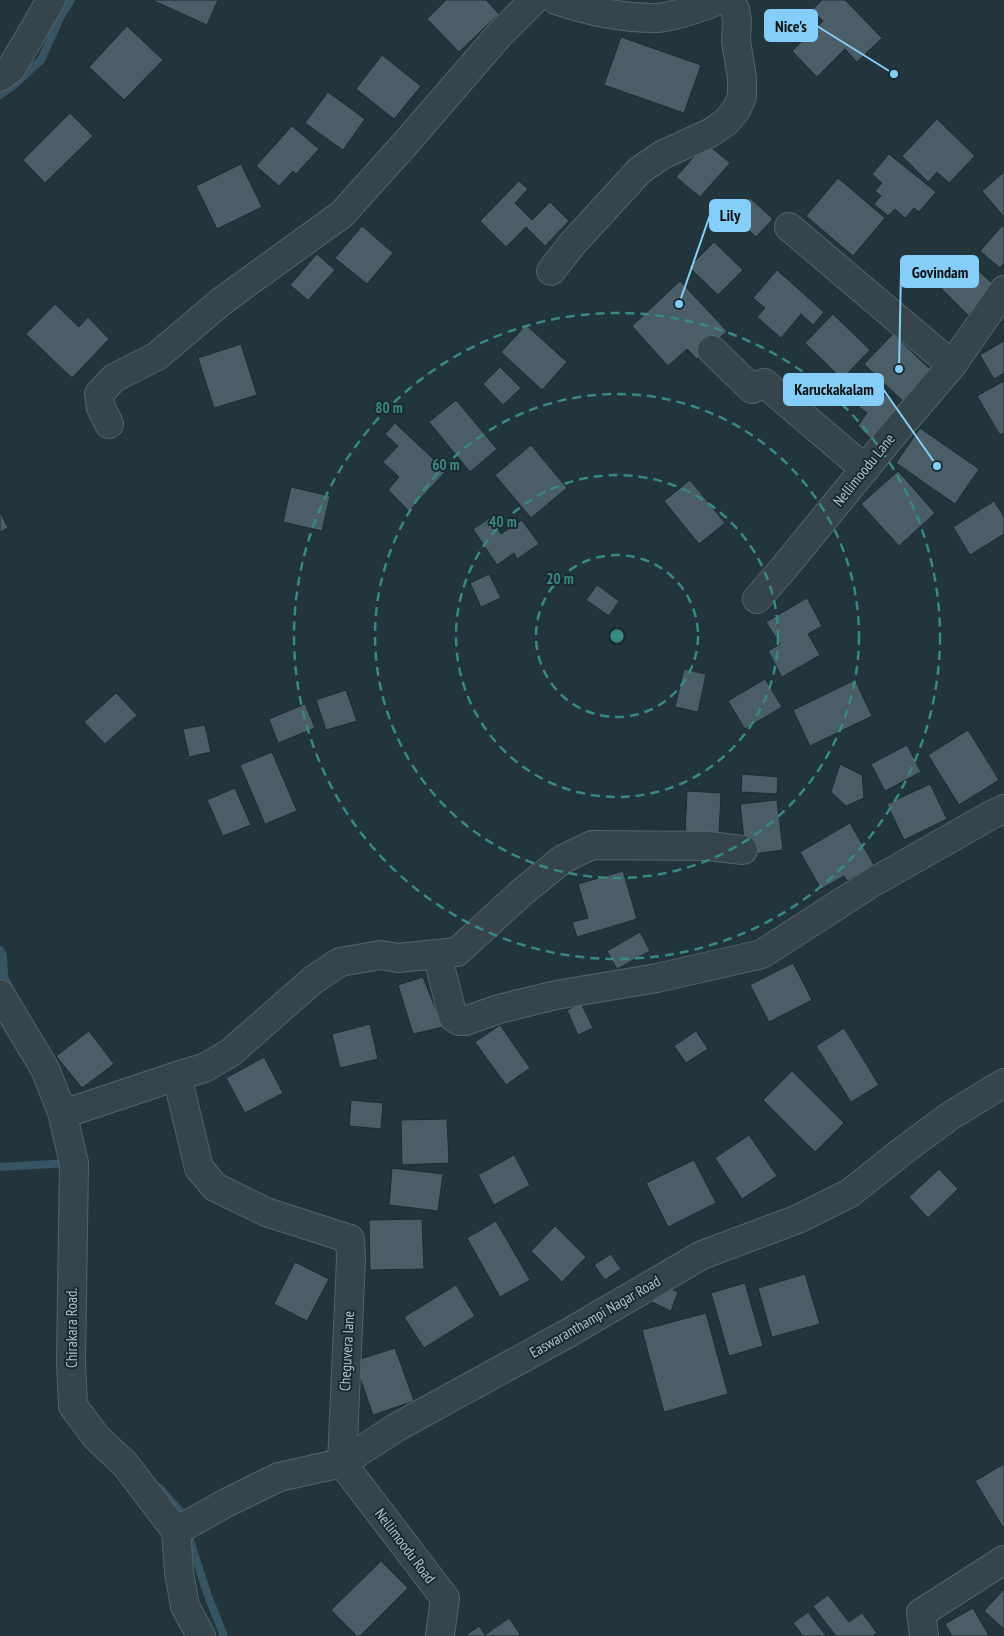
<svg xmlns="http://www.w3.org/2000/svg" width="1004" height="1636" font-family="'PT Sans Narrow',sans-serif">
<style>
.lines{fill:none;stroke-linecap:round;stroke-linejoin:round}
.stream{stroke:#365464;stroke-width:8}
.building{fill:#4b5e67;stroke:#1d2c33}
.minor-casing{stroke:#54636a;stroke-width:30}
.minor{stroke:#36454c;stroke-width:28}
.ring{fill:none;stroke:#388884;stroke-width:2.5;stroke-dasharray:9 6}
.labels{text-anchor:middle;stroke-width:4;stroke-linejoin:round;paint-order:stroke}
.street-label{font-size:15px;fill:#b2c0c8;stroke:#1c2a31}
.centre{fill:#388884;stroke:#1c2a31;stroke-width:2.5}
.ring-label{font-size:15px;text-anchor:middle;font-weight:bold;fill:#388884;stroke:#1c2a31;stroke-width:4;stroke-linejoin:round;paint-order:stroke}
.leader{fill:none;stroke:#85cef9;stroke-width:2}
.callout-dot{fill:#85cef9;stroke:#1c2a31;stroke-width:2}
.callout{fill:#85cef9;stroke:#85cef9;stroke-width:2}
.callout-label{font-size:16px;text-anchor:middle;font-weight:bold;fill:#111}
</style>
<rect width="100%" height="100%" fill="#22343c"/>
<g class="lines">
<g class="stream">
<path d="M0 95 15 84 41 60 60 18 71 0"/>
<path d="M0 950 3 955 4 977 11 991"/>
<path d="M0 1167 70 1163"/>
<path d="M160 1488 182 1514 184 1520"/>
<path d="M187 1531 208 1596 224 1636"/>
</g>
</g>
<g class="building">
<path d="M152 0H218L207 25Z"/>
<path d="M446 0H486L499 14 459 52 427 19Z"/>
<path d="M822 0H845L882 38 857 62 845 49 817 77 792 51 823 21 812 10Z"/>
<path d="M127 26 163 60 124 100 89 67Z"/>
<path d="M621 37 701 65 684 113 604 85Z"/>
<path d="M382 55 421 86 394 119 356 89Z"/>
<path d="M328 92 365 119 343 150 305 123Z"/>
<path d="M70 113 93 136 45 183 23 160Z"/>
<path d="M937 119 975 156 949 183 937 172 928 182 902 156Z"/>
<path d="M292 126 319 149 296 174 293 171 279 186 256 166Z"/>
<path d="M706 143 730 163 700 197 676 177Z"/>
<path d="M889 154 936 192 919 212 914 208 905 218 895 209 888 216 874 204 881 196 875 191 882 183 872 174Z"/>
<path d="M241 164 262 207 217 229 196 186Z"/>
<path d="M1004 172V217L982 191Z"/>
<path d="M838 178 885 218 853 256 806 216Z"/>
<path d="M519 181 528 189 515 203 532 220 550 202 569 221 545 246 526 227 506 247 480 221Z"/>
<path d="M750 198 773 219 756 237 733 216Z"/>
<path d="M362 226 393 253 367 284 335 258Z"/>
<path d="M1002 226 1004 228V263L1000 268 980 251Z"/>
<path d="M714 242 743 270 718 295 689 267Z"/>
<path d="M317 254 335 270 308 300 290 285Z"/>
<path d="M967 260 995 286 968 315 941 288Z"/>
<path d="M777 270 824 312 813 325 801 314 781 338 757 317 765 308 753 298Z"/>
<path d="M680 281 727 331 697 359 687 349 668 366 632 326Z"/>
<path d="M55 304 79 327 88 317 109 339 72 378 26 334Z"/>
<path d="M833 314 870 350 842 379 805 343Z"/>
<path d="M526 325 567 362 542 390 501 352Z"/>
<path d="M893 334 935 374 906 404 864 364Z"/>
<path d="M1004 341V373L994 379 980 355Z"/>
<path d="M241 344 257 395 214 408 198 358Z"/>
<path d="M500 367 521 388 503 405 483 384Z"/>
<path d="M861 375 889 398 903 414 873 441 858 426 867 413 845 396Z"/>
<path d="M1004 381V433L1000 435 977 396Z"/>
<path d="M456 400 497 449 470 472 429 422Z"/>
<path d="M395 423 446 471 409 511 388 490 399 477 383 462 398 446 385 434Z"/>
<path d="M920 428 979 469 955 504 896 463Z"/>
<path d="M531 445 567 488 531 518 495 475Z"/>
<path d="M898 471 935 513 899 546 861 504Z"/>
<path d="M690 480 725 523 699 544 664 501Z"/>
<path d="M291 487 330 496 322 531 283 522Z"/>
<path d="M994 501 1004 517V534L970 555 953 527Z"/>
<path d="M0 512 8 528 0 532Z"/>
<path d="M490 518 501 534 522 520 539 544 517 559 514 553 497 565 473 529Z"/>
<path d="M489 574 501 598 481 607 470 583Z"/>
<path d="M597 585 619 601 609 616 586 600Z"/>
<path d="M807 598 822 626 808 634 820 655 782 677 768 651 780 644 766 622Z"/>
<path d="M684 669 706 674 698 712 675 707Z"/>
<path d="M765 679 782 707 745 729 728 701Z"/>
<path d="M855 680 872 716 810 746 793 710Z"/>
<path d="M346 690 357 721 326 730 316 700Z"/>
<path d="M116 693 137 715 105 744 84 722Z"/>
<path d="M305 704 315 728 278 743 269 719Z"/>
<path d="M205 725 211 752 189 757 183 729Z"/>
<path d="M968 730 999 780 959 805 928 755Z"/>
<path d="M907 745 921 772 885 791 871 764Z"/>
<path d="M272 752 297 811 265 824 240 765Z"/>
<path d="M840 764 862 775 864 798 846 806 831 792Z"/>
<path d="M742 774 778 777 777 794 741 792Z"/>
<path d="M930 784 947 819 904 840 887 804Z"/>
<path d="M235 788 251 825 223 836 207 800Z"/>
<path d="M687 791 721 793 719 835 685 834Z"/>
<path d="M777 800 783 850 746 855 740 804Z"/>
<path d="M850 823 874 865 847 881 844 876 821 889 800 852Z"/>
<path d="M623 871 637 919 577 937 572 922 588 918 578 884Z"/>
<path d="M640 932 650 951 617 969 607 951Z"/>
<path d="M793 963 812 1000 769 1022 750 985Z"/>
<path d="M423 977 443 1027 413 1034 398 985Z"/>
<path d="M581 1003 593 1028 578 1035 567 1010Z"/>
<path d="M370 1024 378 1059 340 1068 332 1034Z"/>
<path d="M500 1025 530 1068 506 1085 475 1042Z"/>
<path d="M844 1028 879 1085 851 1102 816 1046Z"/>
<path d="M89 1031 114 1064 82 1088 56 1056Z"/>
<path d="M696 1031 708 1049 686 1063 674 1046Z"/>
<path d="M264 1057 283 1093 245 1113 226 1078Z"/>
<path d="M792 1071 844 1123 815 1152 763 1100Z"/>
<path d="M351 1100 383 1103 381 1129 349 1126Z"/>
<path d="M447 1119 449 1163 402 1165 401 1120Z"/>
<path d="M749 1135 777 1176 742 1199 715 1158Z"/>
<path d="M514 1155 530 1185 494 1205 478 1175Z"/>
<path d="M694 1160 716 1203 668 1227 646 1183Z"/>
<path d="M392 1168 443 1174 438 1211 389 1205Z"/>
<path d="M939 1169 958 1189 928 1218 909 1197Z"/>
<path d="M422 1219 424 1269 370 1270 369 1220Z"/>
<path d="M496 1221 530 1280 500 1297 467 1238Z"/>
<path d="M555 1226 586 1257 562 1282 531 1251Z"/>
<path d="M611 1254 621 1269 605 1280 594 1265Z"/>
<path d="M295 1262 329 1279 307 1321 274 1304Z"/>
<path d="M805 1274 820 1324 772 1337 758 1288Z"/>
<path d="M745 1283 763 1346 729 1356 711 1293Z"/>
<path d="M660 1284 678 1292 671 1311 652 1302Z"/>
<path d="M456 1285 475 1316 424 1348 404 1317Z"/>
<path d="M706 1313 728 1394 664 1412 642 1330Z"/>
<path d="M395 1348 414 1401 373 1415 354 1361Z"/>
<path d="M1004 1464V1529L975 1481Z"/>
<path d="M381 1561 408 1588 360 1636H357L331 1610Z"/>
<path d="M1004 1589V1629L984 1611Z"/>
<path d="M828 1595 849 1622 862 1613 877 1633 873 1636H836L813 1606Z"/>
<path d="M973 1608 989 1636H952L945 1624Z"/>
<path d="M808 1612 826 1636H803L793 1623Z"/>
<path d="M509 1618 520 1634 518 1636H465L479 1626 485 1635Z"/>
</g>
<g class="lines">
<g class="minor-casing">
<g id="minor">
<path d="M556 0C588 11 622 18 655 18 669 18 706 6 719 0"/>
<path d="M0 77 11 69 51 0"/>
<path d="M789 227 952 365"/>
<path d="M551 271 573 243 640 170 662 155 710 133 726 122 736 110 742 97V78L736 41 737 21 735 9 729 0"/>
<path d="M712 350 752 389 764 383 865 469"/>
<path d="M109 424 101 408 99 394 114 378 157 356 222 301 342 214 405 144 500 34 534 0"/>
<path d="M757 599 783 569 890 438 952 365 1004 290"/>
<path d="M437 954 457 952 521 893 563 859 592 845 708 846 743 850"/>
<path d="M0 994 45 1069 62 1112 74 1163 71 1362 73 1406 97 1438 125 1464 176 1531 179 1572 185 1606 201 1636"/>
<path d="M177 1076 204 1068 230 1053 313 980 340 962 381 955 398 958 437 954 452 1013 454 1018 459 1021H465L499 1009 556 995 657 978 762 954 870 884 991 815 1004 809"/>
<path d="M62 1112H69L177 1076 199 1168 215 1187 266 1212 350 1239 351 1258 342 1463 445 1598 440 1636"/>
<path d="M176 1531 226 1503 279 1477 342 1463 397 1427 570 1332 702 1255 798 1219 850 1193 904 1150 950 1116 1004 1083"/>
<path d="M924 1636 921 1613 1004 1560"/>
</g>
</g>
<use href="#minor" class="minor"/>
</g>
<g class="ring">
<circle cx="617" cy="636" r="81"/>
<circle cx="617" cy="636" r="161"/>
<circle cx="617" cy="636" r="242"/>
<circle cx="617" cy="636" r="323"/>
</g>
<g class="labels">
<g class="street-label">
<text transform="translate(864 470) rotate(-51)" y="5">Nellimoodu Lane</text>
<text transform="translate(595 1317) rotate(-30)" y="5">Easwaranthampi Nagar Road</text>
<text transform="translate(72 1328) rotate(-90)" y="5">Chirakara Road.</text>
<text transform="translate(347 1351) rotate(-87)" y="5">Cheguvera lane</text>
<text transform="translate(405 1546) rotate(53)" y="5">Nellimoodu Road</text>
</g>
</g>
<circle cx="617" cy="636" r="8" class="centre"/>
<g class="ring-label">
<text x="389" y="413">80 m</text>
<text x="446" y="470">60 m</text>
<text x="503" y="527">40 m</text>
<text x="560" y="584">20 m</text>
</g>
<path class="leader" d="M894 74L817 26M679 304L710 215M899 369L901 272M937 466L883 389"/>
<g class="callout-dot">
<circle cx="894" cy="74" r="5"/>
<circle cx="679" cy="304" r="5"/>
<circle cx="899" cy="369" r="5"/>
<circle cx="937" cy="466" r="5"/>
</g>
<g class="callout">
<rect x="765" y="10" width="52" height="31" rx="5"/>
<rect x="710" y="200" width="40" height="31" rx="5"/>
<rect x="901" y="256" width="77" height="31" rx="5"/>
<rect x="784" y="374" width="99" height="31" rx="5"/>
</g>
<g class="callout-label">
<text x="791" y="32">Nice's</text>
<text x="730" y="221">Lily</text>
<text x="940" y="278">Govindam</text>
<text x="834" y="395">Karuckakalam</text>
</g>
</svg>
